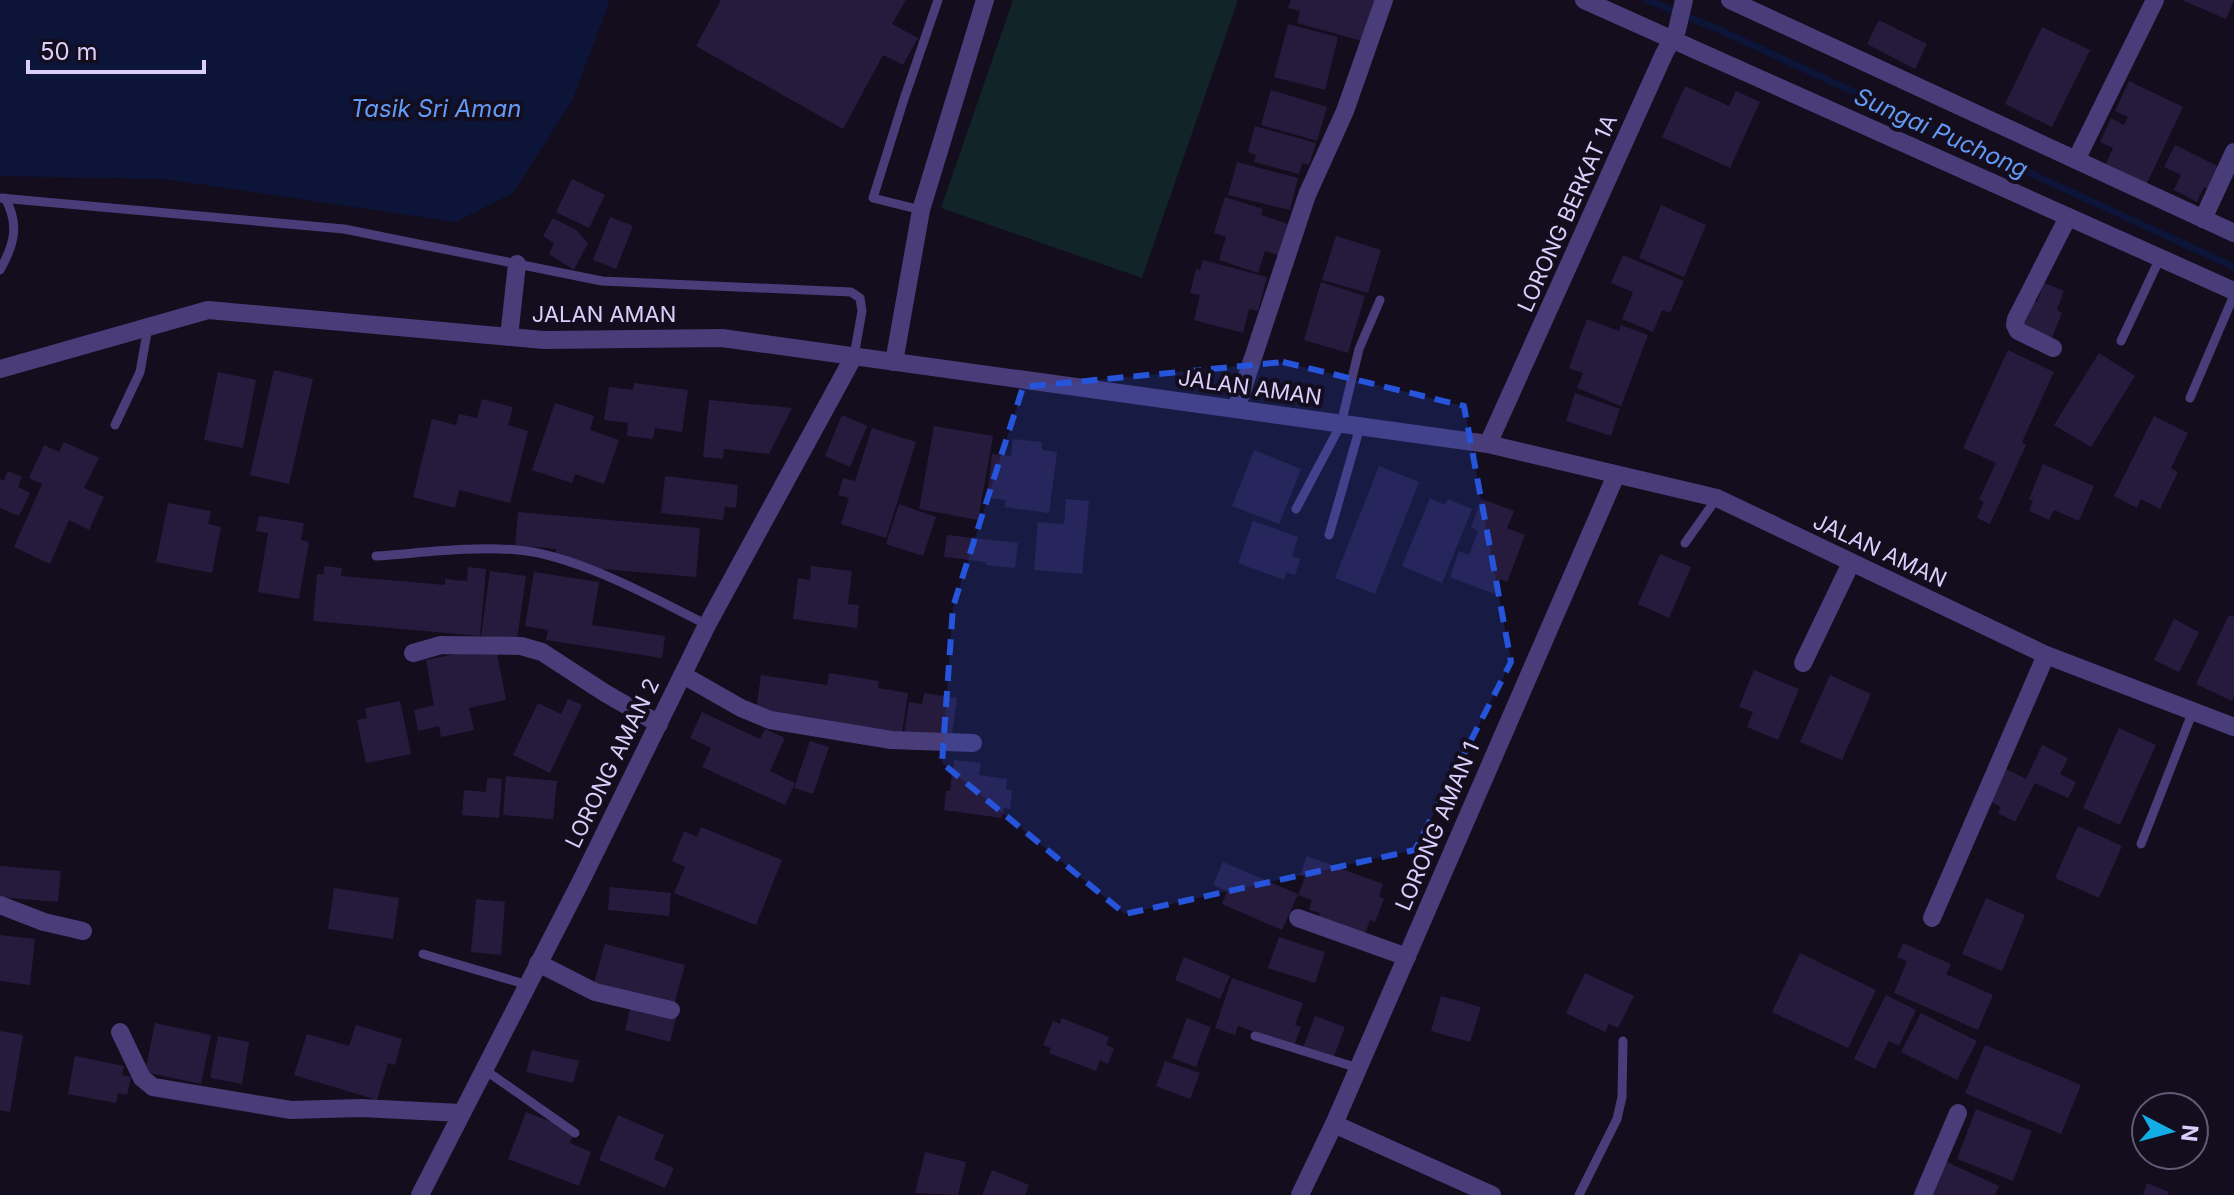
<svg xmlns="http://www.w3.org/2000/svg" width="2234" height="1195" font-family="Inter,sans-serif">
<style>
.green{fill:#112427}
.water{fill:#0c1538}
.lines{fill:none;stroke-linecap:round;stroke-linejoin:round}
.stream{stroke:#0c1538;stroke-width:7}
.building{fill:#271b3d}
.lane{stroke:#483c79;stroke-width:9}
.street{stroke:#483c79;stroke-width:18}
.marked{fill:#2654da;fill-opacity:0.2;stroke:#2654da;stroke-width:6;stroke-dasharray:16 10;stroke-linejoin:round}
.labels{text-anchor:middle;stroke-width:8;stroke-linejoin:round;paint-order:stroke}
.street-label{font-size:22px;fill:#dacefb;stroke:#130d1e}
.water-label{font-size:24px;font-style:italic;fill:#639af4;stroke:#130d1e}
</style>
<rect width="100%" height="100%" fill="#130d1e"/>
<path class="green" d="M1013 0H1238L1142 278 941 208Z"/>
<path class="water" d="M0 0H610L572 101 513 193 456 222 165 179 0 176Z"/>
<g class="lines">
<path class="stream" d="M1648 0 1722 31 2234 267"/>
</g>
<g class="building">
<path d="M721 0H906L892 24 918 38 903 65 883 55 843 129 696 46Z"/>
<path d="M1291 0H1377L1365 42 1297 23 1300 11 1288 8Z"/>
<path d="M2182 0H2234L2226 19Z"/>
<path d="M1879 20 1927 44 1915 69 1867 44Z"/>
<path d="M1288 24 1338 37 1325 90 1274 77Z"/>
<path d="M2042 27 2090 50 2052 127 2005 104Z"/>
<path d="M2129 81 2183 107 2147 183 2106 164 2113 148 2100 142 2111 118 2124 125 2128 117 2115 111Z"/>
<path d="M1685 86 1729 106 1736 91 1760 102 1730 168 1662 137Z"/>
<path d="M1271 90 1327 107 1317 141 1261 125Z"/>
<path d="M1255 126 1316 143 1309 165 1302 163 1299 174 1254 162 1256 155 1248 152Z"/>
<path d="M2175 145 2221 168 2210 190 2204 187 2197 202 2174 190 2181 175 2164 167Z"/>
<path d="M1237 162 1298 178 1290 210 1228 195Z"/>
<path d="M572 179 605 195 589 228 556 212Z"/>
<path d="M1225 197 1263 209 1261 215 1288 224 1278 255 1265 251 1258 273 1219 260 1226 237 1214 233Z"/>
<path d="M1661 205 1706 225 1684 277 1639 258Z"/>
<path d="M610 217 633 226 616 269 593 260Z"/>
<path d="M553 218 576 230 588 243 574 270 549 254 554 243 543 236Z"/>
<path d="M1336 236 1381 250 1368 293 1322 280Z"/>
<path d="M1623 255 1684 281 1670 313 1662 310 1653 332 1622 319 1633 292 1611 283Z"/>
<path d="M1203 260 1267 277 1258 311 1249 309 1243 333 1194 320 1200 295 1190 293 1196 269 1200 270Z"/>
<path d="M1321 282 1365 296 1348 353 1304 340Z"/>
<path d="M2044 283 2064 291 2057 310 2062 313 2051 340 2022 328 2034 301 2037 302Z"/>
<path d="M1587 319 1619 331 1621 325 1648 335 1621 406 1577 388 1583 373 1569 368Z"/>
<path d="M2008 350 2054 372 2022 442 2026 445 1990 524 1977 518 1984 502 1979 499 1996 463 1963 448Z"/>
<path d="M2099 353 2135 376 2091 447 2054 425Z"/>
<path d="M274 370 313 379 289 484 250 475Z"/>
<path d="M218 372 256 380 243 448 204 440Z"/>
<path d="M634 383 688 390 682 432 655 428 653 439 627 436 628 423 604 420 609 387 633 390Z"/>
<path d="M1575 393 1620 409 1611 436 1566 421Z"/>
<path d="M482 399 513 407 508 425 528 431 510 503 459 490 455 508 413 497 432 419 456 425 459 414 477 418Z"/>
<path d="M709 400 792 408 769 454 724 449 723 459 703 457Z"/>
<path d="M555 403 594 416 590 430 619 440 604 484 575 474 572 483 532 470Z"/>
<path d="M842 415 867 426 850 467 825 456Z"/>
<path d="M2154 416 2188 433 2171 468 2178 472 2160 509 2141 499 2137 508 2114 496Z"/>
<path d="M934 426 993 436 978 520 919 509Z"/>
<path d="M872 428 916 442 886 538 841 524 849 498 838 495 843 478 855 481Z"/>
<path d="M1013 439 1042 442V450L1057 452 1049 513 1004 507 1006 500 987 498 992 454 1011 456Z"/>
<path d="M64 442 99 458 84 488 104 497 89 530 69 520 50 564 14 547 42 484 29 478 44 445 59 452Z"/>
<path d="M1254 450 1301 469 1279 524 1232 506Z"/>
<path d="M2043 464 2094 486 2079 521 2054 510 2049 520 2029 511 2033 501 2029 499Z"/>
<path d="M1379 466 1419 482 1375 594 1335 578Z"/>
<path d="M8 471 22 477 18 487 30 493 19 516 0 508V479L4 481Z"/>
<path d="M665 476 738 485 736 508 725 507 723 520 661 513Z"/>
<path d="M1430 498 1445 505 1448 499 1472 509 1442 583 1402 566Z"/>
<path d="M1066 499 1089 501 1082 574 1034 570 1038 522 1064 524Z"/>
<path d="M1482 499 1514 511 1507 528 1525 535 1507 582 1500 579 1494 594 1450 577 1459 551 1469 555 1478 531 1471 527Z"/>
<path d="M168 503 211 511 208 524 221 527 212 573 156 562Z"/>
<path d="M899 504 936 517 923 556 886 544Z"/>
<path d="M518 512 700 528 696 577 579 567 555 560 556 549 515 545Z"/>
<path d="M259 516 304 523 301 540 309 542 299 599 258 592 268 533 256 531Z"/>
<path d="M1253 521 1298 537 1292 556 1300 559 1295 575 1286 572 1284 580 1238 563Z"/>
<path d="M947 535 1018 543 1015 568 986 565V562L944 557Z"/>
<path d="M1660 554 1691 567 1669 618 1638 604Z"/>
<path d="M324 566 342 568 341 576 445 585V579L467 581 468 567 486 569 480 636 313 621 317 574H324Z"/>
<path d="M811 566 852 571 848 604 859 605 857 628 793 619 798 578 810 580Z"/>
<path d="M490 571 526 576 517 640 481 636Z"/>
<path d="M534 572 599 582 592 625 665 636 662 658 546 640 548 630 525 626Z"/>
<path d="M2229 615 2234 617V696L2232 701 2196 684Z"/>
<path d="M2174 619 2199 632 2179 672 2154 660Z"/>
<path d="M470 651 497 653 506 700 469 708 474 730 441 737 439 726 418 731 414 710 434 705 426 660Z"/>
<path d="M1754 670 1799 689 1778 740 1747 727 1753 712 1739 707Z"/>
<path d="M829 673 879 681 878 688 908 693 901 740 755 718 761 675 827 685Z"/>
<path d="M1830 675 1871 694 1842 760 1800 742Z"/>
<path d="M924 693 957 698 951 741 904 734 909 702 922 704Z"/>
<path d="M568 699 582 705 550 773 513 755 538 703 561 714Z"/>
<path d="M400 701 411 754 366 763 357 720 367 718 365 708Z"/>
<path d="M702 712 760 739 765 729 785 738 770 771 795 783 785 805 702 767 711 748 690 738Z"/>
<path d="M2119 728 2156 745 2120 825 2083 808Z"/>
<path d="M810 741 829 747 813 794 794 788Z"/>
<path d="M2042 745 2068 758 2060 774 2076 782 2068 798 2035 783 2015 822 1998 813 2001 807 1989 801 2006 769 2026 779Z"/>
<path d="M954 760 981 763 979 775 1007 779 1006 790H1012L1010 809 1004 808 1002 818 944 810 946 791H950Z"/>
<path d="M506 776 557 781 553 819 503 815Z"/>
<path d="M487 778 502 779 499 818 462 815 464 790 486 792Z"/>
<path d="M2078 826 2122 846 2099 898 2055 878Z"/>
<path d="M701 827 782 860 756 925 674 893 685 867 672 861 684 831 697 837Z"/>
<path d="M1307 856 1383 884 1379 896 1384 899 1375 922 1370 920 1364 936 1318 919 1320 913 1309 910 1312 900 1298 895 1305 877 1300 875Z"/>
<path d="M1223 862 1298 894 1282 930 1222 904 1227 891 1213 885Z"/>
<path d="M0 866 61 871 58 902 0 897Z"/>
<path d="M610 887 671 893 669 916 608 910Z"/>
<path d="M334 888 399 898 393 939 328 929Z"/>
<path d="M1986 898 2025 915 2002 971 1962 954Z"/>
<path d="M476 899 505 902 501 955 471 952Z"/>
<path d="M0 935 35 939 30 985 0 981Z"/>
<path d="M1279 937 1325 952 1315 983 1268 968Z"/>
<path d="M1903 943 1951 964 1946 974 1993 995 1978 1030 1894 993 1907 961 1897 957Z"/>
<path d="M605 944 685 965 674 1005 594 983Z"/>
<path d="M1800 953 1876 990 1848 1048 1772 1012Z"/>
<path d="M1184 957 1230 976 1220 999 1175 980Z"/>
<path d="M1585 973 1634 996 1618 1028 1609 1024 1605 1032 1566 1013Z"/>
<path d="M1232 978 1303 1003 1295 1025 1301 1027 1294 1046 1238 1026 1235 1035 1215 1028Z"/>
<path d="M1886 995 1916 1010 1899 1046 1889 1041 1875 1069 1854 1059Z"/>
<path d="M1441 996 1481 1007 1470 1042 1431 1031Z"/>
<path d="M631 1006 676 1018 670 1042 625 1030Z"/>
<path d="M1921 1013 1977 1041 1957 1080 1901 1052Z"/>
<path d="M1315 1016 1345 1027 1331 1064 1301 1053Z"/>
<path d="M1062 1018 1109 1037 1106 1045 1114 1048 1108 1064 1100 1060 1096 1071 1049 1053 1051 1048 1043 1045 1053 1021 1060 1024Z"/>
<path d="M1187 1018 1211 1027 1196 1067 1172 1058Z"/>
<path d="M155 1023 211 1035 201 1084 145 1072Z"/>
<path d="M356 1025 402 1039 395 1065 388 1063 377 1100 294 1075 307 1034 349 1046Z"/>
<path d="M0 1031 23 1035 10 1112 0 1110Z"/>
<path d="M218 1036 249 1042 242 1084 210 1078Z"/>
<path d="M1985 1045 2081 1085 2061 1134 1965 1093Z"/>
<path d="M532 1050 579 1061 573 1083 526 1072Z"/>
<path d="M75 1056 124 1066 122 1075 131 1077 127 1095 118 1093 116 1103 68 1094Z"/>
<path d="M1165 1061 1200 1073 1190 1099 1156 1086Z"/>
<path d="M1976 1109 2032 1131 2013 1181 1957 1159Z"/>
<path d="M526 1112 575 1131 570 1143 591 1152 579 1186 508 1159Z"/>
<path d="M618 1115 664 1135 654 1159 674 1168 665 1188 599 1160Z"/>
<path d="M925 1152 966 1162 958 1195 915 1193Z"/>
<path d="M1936 1157 1999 1186 1995 1195H1919Z"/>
<path d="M992 1170 1029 1185 1025 1195H982Z"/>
<path d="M2147 1183 2169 1192 2167 1195H2143Z"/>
</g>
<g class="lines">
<g class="lane">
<path d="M0 198 344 229 602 281 851 292 860 298 862 311 854 356"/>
<path d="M921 210 873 198 904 99 938 0"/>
<path d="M0 270C14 245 20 225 5 198"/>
<path d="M2121 341 2160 258"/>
<path d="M2190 398 2234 295"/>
<path d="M115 425 140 372 148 327"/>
<path d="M1296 509 1341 424 1359 349 1380 300"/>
<path d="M1329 535 1360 427"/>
<path d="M1685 543 1717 498"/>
<path d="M376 556C422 553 471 546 518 550 576 555 654 598 707 625"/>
<path d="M2141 844 2193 711"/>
<path d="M423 954 528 985"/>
<path d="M1255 1036 1358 1068"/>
<path d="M485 1070 575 1133"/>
<path d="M1579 1195 1617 1119 1622 1097 1623 1041"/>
</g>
<g class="street">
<path d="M1584 0 2234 291"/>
<path d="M1730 0 2234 233"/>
<path d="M2076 160 2155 0"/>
<path d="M2203 219 2234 152"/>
<path d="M509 337 517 264"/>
<path d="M2053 348 2018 331 2015 325 2016 319 2068 217"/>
<path d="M894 362 921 210 985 0"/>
<path d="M0 369 208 310 544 340 722 338 1488 444 1717 498 2046 655 2234 727"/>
<path d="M1236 409 1307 195 1345 111 1384 0"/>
<path d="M1488 444 1664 54 1677 30 1684 0"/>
<path d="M413 653 441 645 521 646 542 652 605 693 659 724"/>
<path d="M1803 663 1851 563"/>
<path d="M683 675 741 708 770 720 891 740 973 743"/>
<path d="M0 905 44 922 83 931"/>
<path d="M1298 918 1407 957"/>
<path d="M1932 918 2046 655"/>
<path d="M538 963 595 992 671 1010"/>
<path d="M120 1032 142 1078 153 1087 291 1110 361 1108 461 1113"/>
<path d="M1334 1124 1492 1195"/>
<path d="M420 1195 581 881 707 625 854 356"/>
<path d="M1300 1195 1334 1124 1616 475"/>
<path d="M1923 1195 1958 1113"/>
</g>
</g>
<path class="marked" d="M1283 362 1464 406 1511 662 1415 850 1125 914 942 763 953 607 1023 387Z"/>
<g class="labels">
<g class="street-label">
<text transform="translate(1567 213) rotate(-66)" y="8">LORONG BERKAT 1A</text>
<text x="604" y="322">JALAN AMAN</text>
<text transform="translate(1250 387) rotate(8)" y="8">JALAN AMAN</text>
<text transform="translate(1880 550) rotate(25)" y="8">JALAN AMAN</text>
<text transform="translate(612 763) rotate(-64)" y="8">LORONG AMAN 2</text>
<text transform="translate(1437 826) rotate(-67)" y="8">LORONG AMAN 1</text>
</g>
<g class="water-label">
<text x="436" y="117">Tasik Sri Aman</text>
<text transform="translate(1941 133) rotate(24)" y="8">Sungai Puchong</text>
</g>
</g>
<g transform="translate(2170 1131) rotate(96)"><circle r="38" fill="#130d1e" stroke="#635a76" stroke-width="2"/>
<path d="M0-6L14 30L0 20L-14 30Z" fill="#11ade4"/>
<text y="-12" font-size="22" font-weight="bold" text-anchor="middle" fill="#dacefb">N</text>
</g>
<path d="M28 60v12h176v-12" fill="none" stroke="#dacefb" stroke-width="4"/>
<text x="40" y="60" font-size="24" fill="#dacefb" stroke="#130d1e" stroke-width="6" paint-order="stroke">50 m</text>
</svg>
